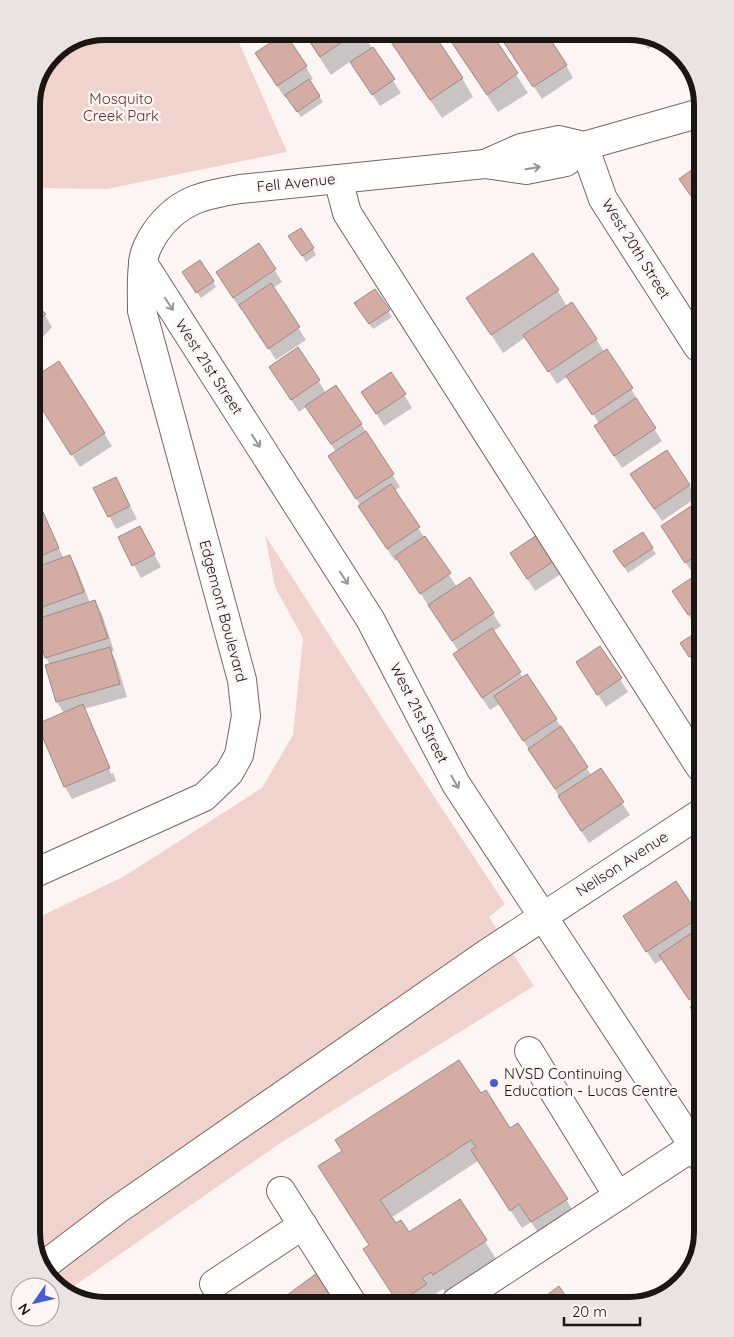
<svg xmlns="http://www.w3.org/2000/svg" width="734" height="1337" font-family="Quicksand,sans-serif">
<style>
.green{fill:#f1d3cd}
.shadow{fill:#0003}
.building{fill:#d5aca3;stroke:#9a8a87}
.lines{fill:none;stroke-linecap:round;stroke-linejoin:round}
.minor-casing{stroke:#766764;stroke-width:30}
.minor{stroke:#fff;stroke-width:28}
.oneway{stroke:#989695}
.poi-dot{fill:#455fd2;stroke:#fcf5f4;stroke-width:2}
.labels{text-anchor:middle;stroke-width:5;stroke-linejoin:round;paint-order:stroke}
.park-label{font-size:15px;fill:#653026;stroke:#fcf5f4}
.street-label{font-size:15px;fill:#1b1514;stroke:#fcf5f4}
.poi-label{font-size:15px;fill:#1b1514;stroke:#fcf5f4;text-anchor:start}
.rim{fill:none;stroke:#1b1514;stroke-width:6}
</style>
<rect width="100%" height="100%" fill="#fcf5f4"/>
<g class="green">
<path d="M105 31H234L287 152 107 189 32 188 31 101 53 53Z"/>
<path d="M265 535 391 731 505 904 489 917 534 986 279 1144 64 1293 37 1260 35 919 123 877 262 788 293 735 303 638 275 587Z"/>
</g>
<g class="shadow">
<path d="M302 31H361L401 93 380 106 351 61 331 75Z"/>
<path d="M444 31H488L528 93 498 112Z"/>
<path d="M637 33 660 41 648 49Z"/>
<path d="M386 34 462 78 473 97 442 118Z"/>
<path d="M508 48 566 65 573 78 542 99Z"/>
<path d="M264 66 306 67 313 79 309 81 323 102 301 117 287 96 285 98Z"/>
<path d="M294 242 313 249 316 255 306 262Z"/>
<path d="M259 245 282 282 273 288 306 340 276 360 243 309 241 310 225 285Z"/>
<path d="M187 278 213 282 216 287 201 298Z"/>
<path d="M375 290 392 317 373 329 359 309Z"/>
<path d="M558 291 567 307 596 339 604 352 606 351 631 389 639 402H637L662 441 622 468 603 439 600 425 590 409 568 376 557 384 526 337 503 353 468 299Z"/>
<path d="M32 303 45 315 52 327 33 348Z"/>
<path d="M298 349 326 393 361 424 400 487 394 491 457 587 470 578 501 626 493 632 523 678 556 719 591 775 622 803 630 815 589 843 500 704 490 710 461 667 454 655 459 652 398 559 395 561 367 519 361 506 337 469 329 457 336 452 307 406 299 412 278 380Z"/>
<path d="M59 363 112 446 80 467 33 394V380Z"/>
<path d="M391 373 412 408 384 426 363 392Z"/>
<path d="M689 485 696 498 662 521 639 487Z"/>
<path d="M95 489 122 491 137 519 116 529Z"/>
<path d="M696 504 699 508V571L694 575 669 539Z"/>
<path d="M43 514 64 559 70 557 77 569 90 603 95 601 102 614 114 651 111 652 116 661 127 697 84 709 111 774 113 773 116 781 72 799 65 787 64 713 57 702 46 666 50 665 46 658 36 625 34 626 33 518Z"/>
<path d="M642 534 656 554 628 573 618 558Z"/>
<path d="M146 540 161 567 141 578 134 565Z"/>
<path d="M511 554 553 562 561 574 535 591Z"/>
<path d="M699 575 700 625 696 627 674 592Z"/>
<path d="M700 631V667L698 669 689 656Z"/>
<path d="M600 647 628 692 606 707 585 675Z"/>
<path d="M624 917H699L701 922V933L698 935 701 940 702 990 663 959 655 964Z"/>
<path d="M702 993V1023L690 1001Z"/>
<path d="M481 1095 566 1199 577 1218 543 1240 531 1222 522 1228 478 1161 391 1218 396 1225 409 1234 459 1200 496 1259 445 1293 443 1289 432 1296 436 1302 398 1303 364 1249 370 1246 331 1185Z"/>
</g>
<g class="building">
<path d="M303 31H358L320 57Z"/>
<path d="M387 31H432L463 78 430 100 385 33Z"/>
<path d="M444 31H490L518 73 487 95Z"/>
<path d="M504 31H545L567 65 533 87 499 35Z"/>
<path d="M285 33 307 66 277 86 255 53Z"/>
<path d="M373 47 395 79 372 95 350 62Z"/>
<path d="M309 79 320 96 297 112 285 95Z"/>
<path d="M697 166 698 206 679 179Z"/>
<path d="M301 228 314 248 302 256 288 236Z"/>
<path d="M259 243 276 269 233 298 216 272Z"/>
<path d="M533 253 559 290 491 335 466 298Z"/>
<path d="M200 260 214 281 196 293 182 272Z"/>
<path d="M271 283 300 327 268 349 239 305Z"/>
<path d="M375 289 390 310 369 324 354 303Z"/>
<path d="M32 301 46 314 32 328Z"/>
<path d="M572 302 597 339 548 372 523 335Z"/>
<path d="M298 347 320 380 291 400 269 367Z"/>
<path d="M607 349 633 388 592 415 566 376Z"/>
<path d="M59 361 105 433 71 455 33 395V378Z"/>
<path d="M391 372 406 394 376 414 361 392Z"/>
<path d="M336 385 362 424 331 444 305 406Z"/>
<path d="M636 398 656 428 614 456 594 426Z"/>
<path d="M366 431 394 474 356 499 328 456Z"/>
<path d="M667 450 690 485 654 509 630 474Z"/>
<path d="M116 477 130 506 108 517 93 488Z"/>
<path d="M391 484 420 527 387 549 358 506Z"/>
<path d="M697 502 699 505V554L685 563 661 526Z"/>
<path d="M43 512 59 548 34 559 33 516Z"/>
<path d="M140 526 155 554 132 566 118 537Z"/>
<path d="M643 532 653 548 624 567 613 551Z"/>
<path d="M537 535 554 561 527 579 510 553Z"/>
<path d="M425 536 451 573 420 594 395 556Z"/>
<path d="M70 555 84 592 34 610V568Z"/>
<path d="M699 573 700 607 688 615 672 591Z"/>
<path d="M470 577 494 613 452 641 428 605Z"/>
<path d="M95 600 108 638 45 658 34 620Z"/>
<path d="M492 628 521 672 482 698 453 654Z"/>
<path d="M700 630V650L689 657 680 643Z"/>
<path d="M600 646 622 678 597 695 576 662Z"/>
<path d="M110 647 120 684 56 702 45 665Z"/>
<path d="M527 674 557 719 523 741 494 696Z"/>
<path d="M83 704 110 768 64 787 37 724Z"/>
<path d="M561 726 588 767 555 789 528 749Z"/>
<path d="M601 768 624 802 581 831 558 796Z"/>
<path d="M676 881 700 917 646 952 623 916Z"/>
<path d="M696 930 701 937 702 991 689 1000 659 955Z"/>
<path d="M702 999V1024L690 1007Z"/>
<path d="M459 1060 481 1093 486 1090 510 1128 518 1123 568 1199 531 1222 519 1204 510 1211 471 1150 476 1147 471 1140 380 1200 396 1223 401 1220 409 1232 460 1199 487 1240 433 1275 431 1272 422 1278 427 1284 398 1303 363 1249 369 1245 318 1166 342 1151 335 1140Z"/>
<path d="M317 1273 337 1303 275 1304Z"/>
<path d="M559 1286 569 1301H537L547 1295Z"/>
</g>
<g class="lines">
<g class="minor-casing">
<g id="minor">
<path d="M584 146 603 199 698 347"/>
<path d="M485 164 521 148 559 140 584 146"/>
<path d="M338 179 347 213 700 767"/>
<path d="M143 263 370 619 456 784 702 1159"/>
<path d="M35 873 204 797 229 773 239 755 246 716 242 680 142 311C142 296 141 280 143 265 143 253 149 243 155 233 178 200 203 195 240 189L485 164 526 170 566 162 584 146 697 114"/>
<path d="M529 1051 618 1196"/>
<path d="M281 1191 352 1303"/>
<path d="M42 1267 117 1210 486 954 701 813"/>
<path d="M214 1284 303 1225"/>
<path d="M456 1302 694 1146"/>
</g>
</g>
<use href="#minor" class="minor"/>
</g>
<defs><path id="oneway-shaft" d="M-6 0H5M1.5-3L5.5 0L1.5 3" fill="none" stroke-width="1.6" stroke-linecap="round" stroke-linejoin="round" transform="scale(1.25)"/></defs>
<g class="oneway">
<use href="#oneway-shaft" transform="translate(533 168) rotate(-10)"/>
<use href="#oneway-shaft" transform="translate(169 304) rotate(57)"/>
<use href="#oneway-shaft" transform="translate(256 441) rotate(57)"/>
<use href="#oneway-shaft" transform="translate(344 578) rotate(57)"/>
<use href="#oneway-shaft" transform="translate(455 782) rotate(60)"/>
</g>
<circle class="poi-dot" cx="494" cy="1083" r="5"/>
<g class="labels">
<g class="park-label">
<text x="121" y="104">Mosquito<tspan x="121" dy="17">Creek Park</tspan></text>
</g>
<g class="street-label">
<text transform="translate(296 183) rotate(-6)" y="5">Fell Avenue</text>
<text transform="translate(636 249) rotate(58)" y="5">West 20th Street</text>
<text transform="translate(209 367) rotate(57)" y="5">West 21st Street</text>
<text transform="translate(223 611) rotate(75)" y="5">Edgemont Boulevard</text>
<text transform="translate(419 713) rotate(63)" y="5">West 21st Street</text>
<text transform="translate(622 864) rotate(-33)" y="5">Neilson Avenue</text>
</g>
<g class="poi-label">
<text x="504" y="1079">NVSD Continuing<tspan x="504" dy="17">Education - Lucas Centre</tspan></text>
</g>
</g>
<path d="M0 0H734V1337H0ZM105 40H629A65 65 0 0 1 694 105V1232A65 65 0 0 1 629 1297H105A65 65 0 0 1 40 1232V105A65 65 0 0 1 105 40Z" fill="#eae3e2" fill-rule="evenodd"/>
<path class="rim" d="M105 40H629A65 65 0 0 1 694 105V1232A65 65 0 0 1 629 1297H105A65 65 0 0 1 40 1232V105A65 65 0 0 1 105 40Z"/>
<g transform="translate(35 1302) rotate(236)"><circle r="24" fill="#fcf5f4" stroke="#a29b9a"/>
<path d="M0-4L9 19L0 12L-9 19Z" fill="#455fd2"/>
<text y="-8" font-size="14" font-weight="bold" text-anchor="middle" fill="#1b1514">N</text>
</g>
<path d="M564 1317v8h76v-8" fill="none" stroke="#1b1514" stroke-width="2.5"/>
<text x="572" y="1317" font-size="15" fill="#1b1514" stroke="#fcf5f4" stroke-width="4" paint-order="stroke">20 m</text>
</svg>
